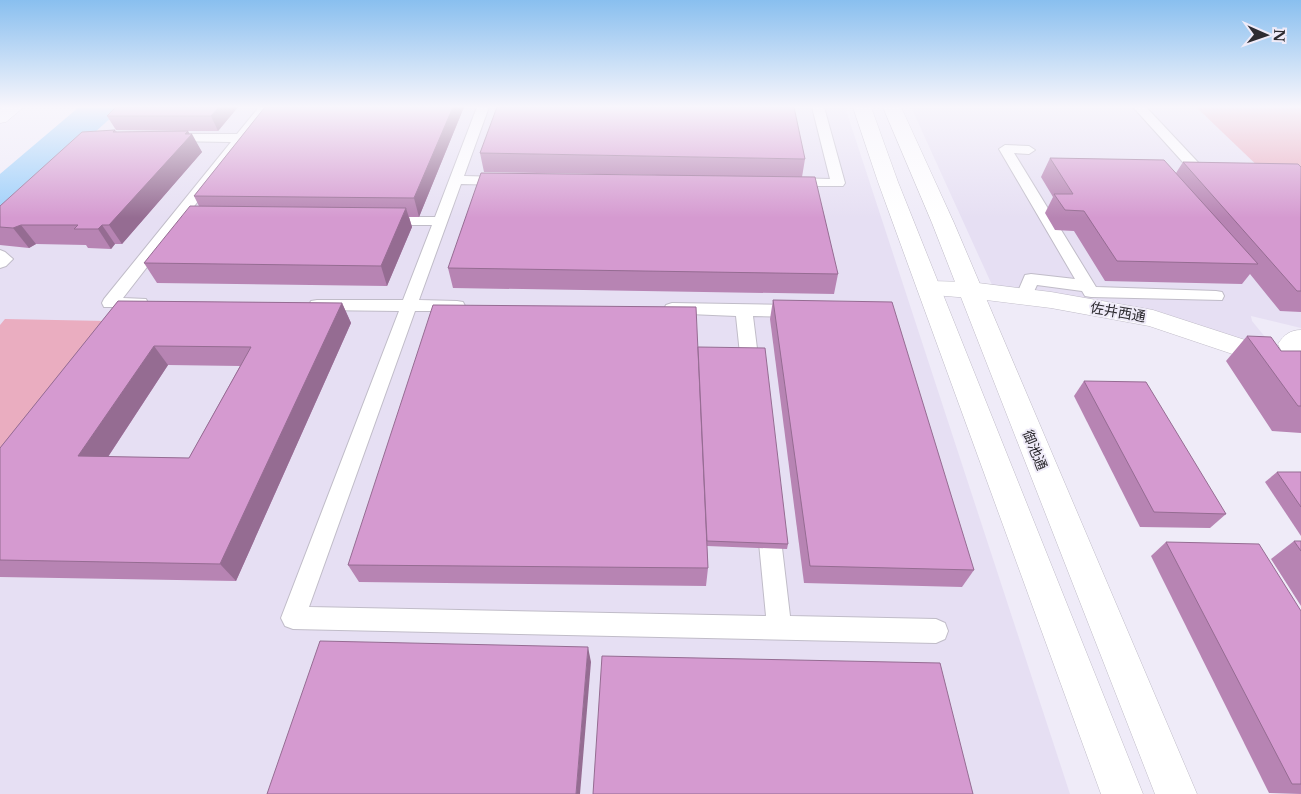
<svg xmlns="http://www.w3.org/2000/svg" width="1301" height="794" font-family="'Libre Baskerville','Noto Sans JP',serif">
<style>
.built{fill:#e6dff3}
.green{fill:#eaadc0}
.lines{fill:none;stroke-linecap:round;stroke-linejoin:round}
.river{fill:#9ccffa;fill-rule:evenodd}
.lane-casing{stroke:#c0bcc8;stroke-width:2}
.street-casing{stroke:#c0bcc8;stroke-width:1}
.secondary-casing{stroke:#c0bcc8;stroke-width:1}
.lane{fill:#fff;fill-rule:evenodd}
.street{fill:#fff;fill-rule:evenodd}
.secondary{fill:#fff;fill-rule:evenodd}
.wall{fill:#b784b3;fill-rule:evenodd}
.shaded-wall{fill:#956c92}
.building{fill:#d59ad0;stroke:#956c92;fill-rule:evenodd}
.labels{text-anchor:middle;stroke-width:4;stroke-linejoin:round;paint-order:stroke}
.street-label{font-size:14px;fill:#2e2c31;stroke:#efebf8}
</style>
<rect width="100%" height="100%" fill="#efebf8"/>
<g class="built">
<path d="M117 107H845L1070 794H0V212Z"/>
<path d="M911 107H1301V328L1251 316 1252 321 1270 343 1261 346 1152 311 992 285Z"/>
</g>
<g class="green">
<path d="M1196 107H1301V187L1264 172Z"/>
<path d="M5 319 106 321 0 456V325Z"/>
</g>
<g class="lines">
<path class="river" d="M79 107H119L114 115 15 204 0 208V174Z"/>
<g class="lane-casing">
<g id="lane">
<path d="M259 107H271L123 298 146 299 148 303 146 307H104L102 303 104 299 231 142 170 141 164 137 166 134H237Z"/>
<path d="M477 107H489L464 176 502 177 509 181 502 185 461 184 419 300 457 301 463 302 465 306 463 310 457 311H415L309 607 766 616 757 522 760 515 768 513 776 515 779 522 790 616 936 619 945 623 948 631 945 639 936 643 293 629 285 626 281 618 399 311 317 310 311 309 309 305 311 301 317 300H403L432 225H385L378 221 385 217H435Z"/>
<path d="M812 107H824L845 183 843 186H792L785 182 792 178 830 179Z"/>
<path d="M1133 107H1146L1209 174 1211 177 1209 180H1199Z"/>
<path d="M1005 145 1029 146 1035 150 1029 154 1014 153 1096 287 1216 291 1222 292 1224 296 1222 300 1091 297 1085 296 1082 291 1037 285 1030 300H1018L1016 296 1025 275 1031 274 1075 279 999 149Z"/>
<path d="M0 250 5 252 13 259 6 266 0 268Z"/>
<path d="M672 303 797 305 803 307 805 311 803 315 797 317 753 316 760 373 757 378 751 380 745 378 742 373 736 316 666 313 664 309 666 305Z"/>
</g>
</g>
<g class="street-casing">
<path id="street" d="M929 281 970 282 1051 292 1153 310 1282 352 1278 344C1284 335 1290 330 1301 330V377L1149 326 1051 308 970 298 921 294 917 289 921 284Z"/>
</g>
<g class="secondary-casing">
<g id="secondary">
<path d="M3 107H24L6 122 0 123V110Z"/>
<path d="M853 107H871L898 182 1143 794H1101L878 182Z"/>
<path d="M883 107H901L954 223 1197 794H1155L932 223Z"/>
</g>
</g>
<use href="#lane" class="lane"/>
<use href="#street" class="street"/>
<use href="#secondary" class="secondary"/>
</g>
<g class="wall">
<path d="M238 107 218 131H188L202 152 122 244H115L111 249 88 248 86 245 36 244 29 248 0 245V206L115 130 117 132 186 131 116 130 107 116Z"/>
<path d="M265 107H464L419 217H409L412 227 387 286 157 283 144 263 199 206 194 196Z"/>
<path d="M480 153 805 159 802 177 838 274 834 294 453 288 448 268 657 175 484 172Z"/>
<path d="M1050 158 1176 173 1183 162 1301 167V312L1280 311 1250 274 1242 284 1105 281 1074 231 1055 230 1045 213 1053 197 1041 177Z"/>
<path d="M773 300 974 570 962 587 804 583 770 319Z"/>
<path d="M118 301 342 303 351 323 236 581 0 577V448ZM168 365 240 366 189 458 108 457Z"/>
<path d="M1247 336 1281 351H1301V433L1272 431 1226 361Z"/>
<path d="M698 347 788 544 787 549 707 546 708 568 706 586 359 582 348 565Z"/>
<path d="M1084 381 1226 514 1210 528 1140 527 1074 396Z"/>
<path d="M1277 472H1301V536L1265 482Z"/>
<path d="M1294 541H1301V606L1271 559Z"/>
<path d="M1166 542 1301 611V794L1269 793 1151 556Z"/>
</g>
<g class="shaded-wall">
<path d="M219 107H238L218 131 211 116Z"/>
<path d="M453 107H464L419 217 414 198Z"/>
<path d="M188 131 190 136 192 134 202 152 122 244 109 225Z"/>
<path d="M406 208 412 227 387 286 381 266Z"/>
<path d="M21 225 36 244 29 248 13 228Z"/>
<path d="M102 225 115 244 111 249 98 229Z"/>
<path d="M342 303 351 323 236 581 220 564Z"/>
<path d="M154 346 168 365 96 475 78 456Z"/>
<path d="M588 647 591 662 580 794H576Z"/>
</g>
<g class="building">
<path d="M116 107H219L211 116H107Z"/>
<path d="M265 107H453L414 198 194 196Z"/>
<path d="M497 107H794L805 159 480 153Z"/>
<path d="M115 130 113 132 188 131 185 134H192L109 225H102L98 229H74L78 225H21L13 228 0 227V206L82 132Z"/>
<path d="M1050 158 1164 160 1258 264 1117 261 1084 211 1065 210 1054 194H1073Z"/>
<path d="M1183 162 1298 164 1301 167V291H1297Z"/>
<path d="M481 173 815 177 838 274 448 268Z"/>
<path d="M190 206 406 208 381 266 144 263Z"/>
<path d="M773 300 892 302 974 570 810 566Z"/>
<path d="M118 301 342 303 220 564 0 560V448ZM154 346 251 347 189 458 78 456Z"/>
<path d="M433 305 696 307 708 568 348 565Z"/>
<path d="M1247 336 1271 337 1281 351H1301V406H1298Z"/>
<path d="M698 347 765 348 788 544 707 541Z"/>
<path d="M1084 381 1146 382 1226 514 1154 512Z"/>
<path d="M1277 472H1301V507Z"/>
<path d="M1294 541H1301V551Z"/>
<path d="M1166 542 1259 544 1301 611V784H1292Z"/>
<path d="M320 641 588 647 576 794H267Z"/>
<path d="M602 656 940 663 973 794H593Z"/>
</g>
<linearGradient id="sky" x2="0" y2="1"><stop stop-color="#89bfef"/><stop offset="0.49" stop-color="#f8f6fc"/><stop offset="1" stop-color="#f8f6fc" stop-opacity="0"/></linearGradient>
<rect width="1301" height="218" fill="url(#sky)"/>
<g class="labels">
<g class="street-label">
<text transform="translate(1118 312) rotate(10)" y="5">佐井西通</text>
<text transform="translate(1035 450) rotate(68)" y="5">御池通</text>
</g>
</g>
<g transform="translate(1266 35) rotate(92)" stroke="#efebf8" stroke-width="4" paint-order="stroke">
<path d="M0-4L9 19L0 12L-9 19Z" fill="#2e2c31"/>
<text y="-8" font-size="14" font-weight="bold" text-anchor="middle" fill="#2e2c31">N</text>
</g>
</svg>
